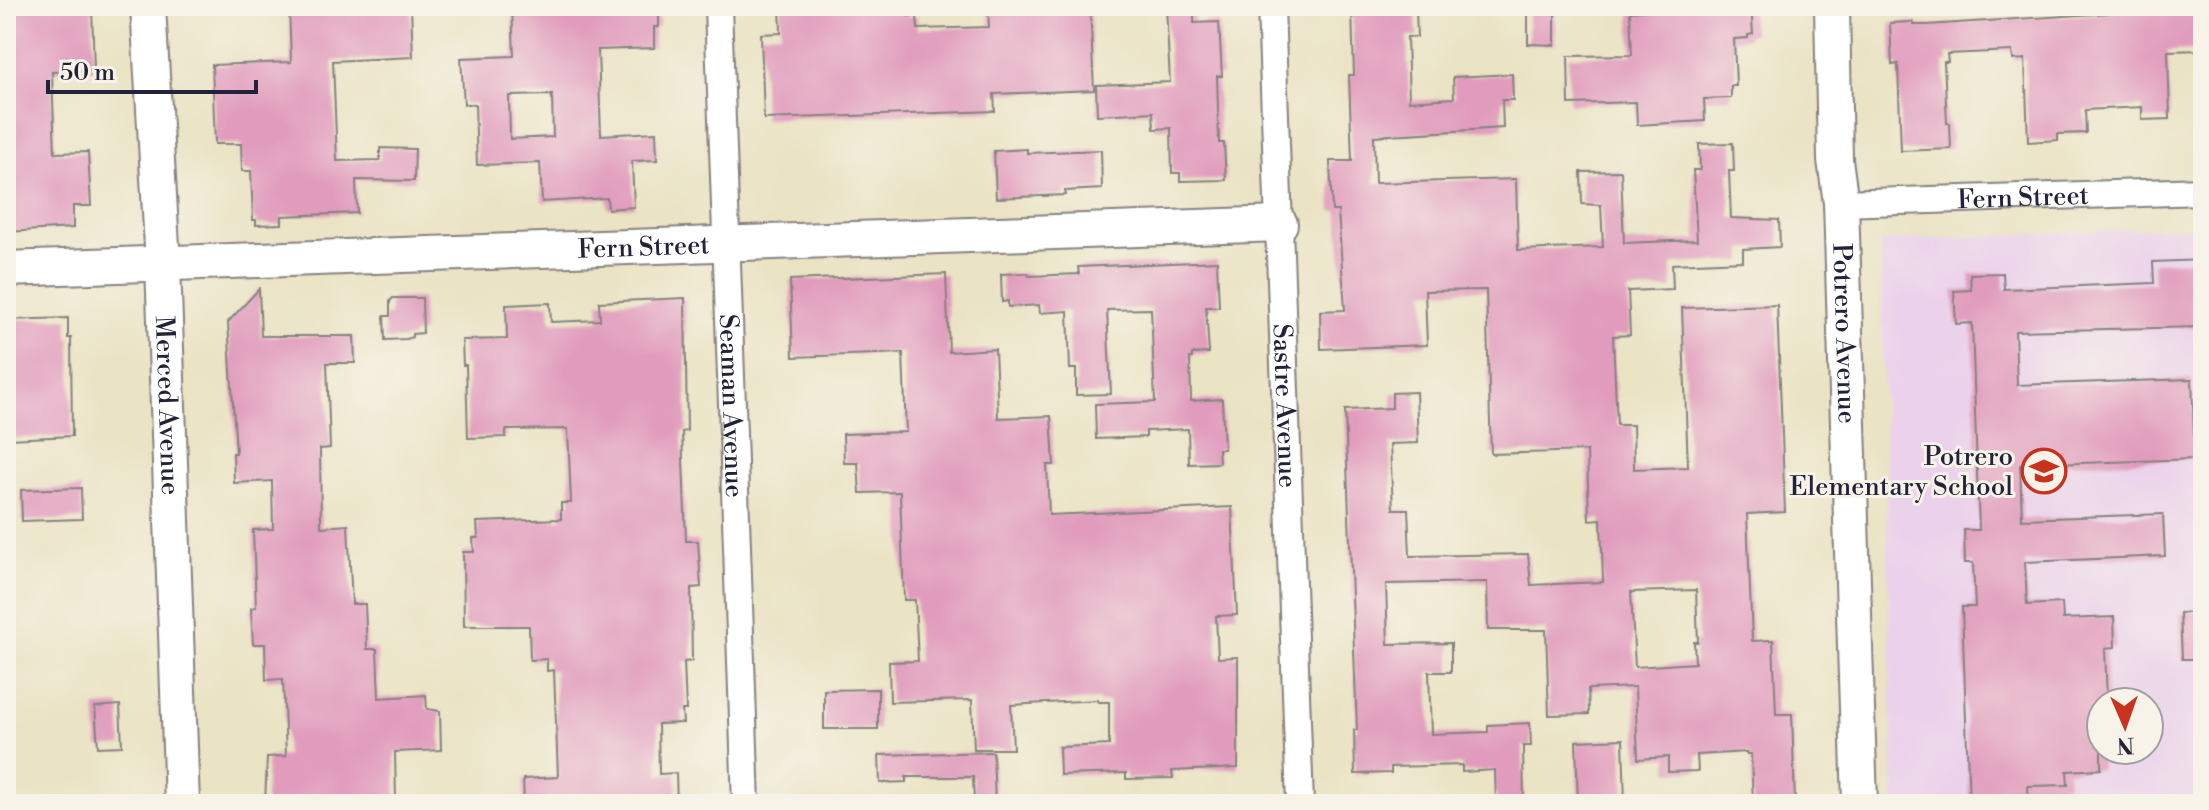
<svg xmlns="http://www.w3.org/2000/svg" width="2209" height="810" font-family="'Libre Bodoni',serif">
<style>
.built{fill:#ebd1eb;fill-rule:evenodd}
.building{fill:#e19cbd;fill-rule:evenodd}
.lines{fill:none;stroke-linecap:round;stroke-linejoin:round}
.minor-casing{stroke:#868280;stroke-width:30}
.tertiary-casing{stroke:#868280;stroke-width:38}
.minor{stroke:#fff;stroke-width:26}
.tertiary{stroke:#fff;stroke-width:34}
.labels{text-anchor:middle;stroke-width:6;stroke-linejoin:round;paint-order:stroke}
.street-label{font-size:26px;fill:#22223b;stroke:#f7f3e8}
.poi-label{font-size:26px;fill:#22223b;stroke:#f7f3e8;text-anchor:end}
</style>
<rect width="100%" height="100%" fill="#f7f3e8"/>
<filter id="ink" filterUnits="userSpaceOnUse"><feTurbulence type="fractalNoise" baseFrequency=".0125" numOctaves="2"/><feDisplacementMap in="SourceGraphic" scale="16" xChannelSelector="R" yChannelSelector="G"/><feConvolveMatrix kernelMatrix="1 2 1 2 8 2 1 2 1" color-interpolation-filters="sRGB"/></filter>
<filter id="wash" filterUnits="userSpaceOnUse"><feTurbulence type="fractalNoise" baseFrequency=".006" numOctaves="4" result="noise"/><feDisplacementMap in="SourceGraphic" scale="32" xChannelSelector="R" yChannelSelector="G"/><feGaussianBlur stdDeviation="1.8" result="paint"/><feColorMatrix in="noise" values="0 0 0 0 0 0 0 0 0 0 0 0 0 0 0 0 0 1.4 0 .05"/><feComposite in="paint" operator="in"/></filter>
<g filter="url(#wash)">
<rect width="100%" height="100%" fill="#eae3c4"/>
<path class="built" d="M2203 226V804H1894L1880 241ZM2101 702H2149V750H2101Z"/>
<g id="blocks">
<g class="building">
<path d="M6 6H92L94 70 52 72 55 153 88 152 91 206H73V228L6 232V155H9Z"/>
<path d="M289 6H411L413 57 333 61 337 161 380 160V148L415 149 414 181 356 180 357 213 282 216V224L256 225V220H253L251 171H242L241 144H215L212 65 291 62Z"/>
<path d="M512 6H659V27H654V48L598 50 601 135 656 132 657 160 632 161 634 207 608 209 607 198 542 202 540 163 477 165 475 104H464L461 58 514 56ZM552 95 553 137 510 139 509 96Z"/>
<path d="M780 6H907L908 16H917L918 29 989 27 988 6H1090L1094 90 994 94 995 111 764 119 761 34 781 33Z"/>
<path d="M1166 6H1194V23L1219 22 1222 76H1217L1219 143H1224L1226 180 1180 181V173H1172L1171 128 1154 129 1153 112 1097 115 1096 85 1170 82Z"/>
<path d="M1528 6H1555V45L1528 44Z"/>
<path d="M1688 6H1751L1753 34 1748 35V38L1734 39 1736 86H1731V98L1704 99 1705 121 1637 125 1636 102 1569 104 1568 56 1632 55 1630 12Z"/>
<path d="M2108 6H2203V50L2168 51 2170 119 2142 120V107L2085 110 2086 133 2058 134V140L2028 142 2025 59 2013 60 2012 51 1947 54 1948 62H1944L1947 123H1950L1951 149 1901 151 1898 64 1892 65 1890 23 1913 22V25H1927L2109 13Z"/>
<path d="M1416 8 1417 37H1407L1409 101 1454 98 1453 77 1512 74 1513 100H1502L1503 128 1374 136 1375 183 1516 179 1518 250 1603 247 1601 205 1582 204 1581 172 1621 171 1624 243 1697 240 1693 170H1700L1699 144 1733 143 1734 171H1729L1731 218 1779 220 1780 247 1743 249V261L1672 264 1673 289 1628 291 1630 335 1613 336 1617 425H1633L1634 469 1688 467 1682 308 1777 305 1785 512 1747 514 1752 641 1773 640 1776 714H1792L1795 804H1753L1751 754H1747V752L1697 755 1698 771 1668 772V757L1638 759 1635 687 1588 689 1589 714 1549 715 1546 630H1488L1487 582 1386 584 1388 644 1451 643V672H1429L1431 734 1488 732V725L1530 723 1531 746H1523L1524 804H1496L1495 770 1462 772V765L1391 767V773L1355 774 1354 730H1357L1345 410 1392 408V393L1416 392 1418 443 1390 444 1393 509H1408L1410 556 1528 554 1531 585 1603 582 1601 519 1589 520 1587 451 1491 454 1486 290 1425 291 1427 345 1321 349 1320 311 1345 310 1338 211H1332L1330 161H1352L1349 75H1354L1352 11ZM1696 590 1698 642H1694L1695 663 1635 667 1631 592Z"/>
<path d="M1027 149V153L1101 150 1102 189 1065 191V195L996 198 994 151Z"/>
<path d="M2203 260V327L2015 331 2017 385 2192 379 2195 459 2020 465 2022 519 2163 514 2165 556 2025 562 2027 605 2062 603 2063 619 2114 617 2115 647 2105 648 2107 702H2101V769L2067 771 2068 785 2028 786 2029 804H1969L1962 607H1975L1973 563H1965L1964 530H1979L1972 323 1956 324 1954 291 1971 290 1970 274 2003 273 2004 289 2154 283 2153 262Z"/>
<path d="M1217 261 1219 307H1206L1209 353 1192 354V358H1190L1191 401 1222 399 1224 449H1218L1219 463 1189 464 1188 429 1146 431V437L1096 439 1095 404 1155 402 1151 309 1107 310 1111 394 1076 395V369H1070L1068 311 1040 313 1039 305 1008 307V301L1002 302 1001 274 1028 273 1029 276 1079 274 1078 267Z"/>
<path d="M946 274 949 352 995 349 998 418 1051 416 1054 465H1047L1049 515 1232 507 1237 615 1216 616 1218 658 1238 657V768L1172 771 1173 778 1126 779V773L1060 775 1059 747 1109 745V702H1098V700L1011 705 1013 749H974L972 700 890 702 889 662 918 661 915 600H904L900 492 860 493 858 463H844L843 434 906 432 903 353 793 357 790 280Z"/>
<path d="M259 289 261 336H354L355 363H327L330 448 320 449 321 527 348 525 352 604H365L367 649H377L379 698 426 695 427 709 440 711 441 750 395 752 396 801 388 802V804H265L267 757 286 756 283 679 266 680 265 644H253L251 608 256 607 253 530 273 529 272 481 234 483 233 453H236L228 322Z"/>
<path d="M393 298H422L423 333 412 334V337L407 339 385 340 384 316H390V301Z"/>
<path d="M685 298 687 431 682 432 686 541H698L701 587 691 588 692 661 684 662 686 710H682L683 723 658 724 659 774 676 773 677 804H524L523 779 558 777 554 670 547 671V659L530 660 529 626H464L463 552H474L473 538H478L477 522 561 519V503H571L568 429 506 430V437L468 438 466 365H463L462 340 507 339 506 305 550 303 551 322 600 320 599 302Z"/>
<path d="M68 318V338H71L72 436 8 439 6 320Z"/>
<path d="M81 488 82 519 22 521 21 490Z"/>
<path d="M2203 612V659H2182L2180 613Z"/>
<path d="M878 689V729H824V690Z"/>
<path d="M120 705 122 746 98 747 95 707Z"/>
<path d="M1623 739 1625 804H1578L1576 741Z"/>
<path d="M993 752 995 804H974L973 777H906V782L880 783 879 755Z"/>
</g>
</g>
</g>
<g filter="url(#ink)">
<use href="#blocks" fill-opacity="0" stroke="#868280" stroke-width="2"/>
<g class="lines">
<g class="minor-casing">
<g id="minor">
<path id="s1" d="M718 6 746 804"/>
<path id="s2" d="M1271 6 1300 804"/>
<path id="s3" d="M1841 203 2203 191"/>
</g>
</g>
<g class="tertiary-casing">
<g id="tertiary">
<path id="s4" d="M148 6 163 264 182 804"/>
<path id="s5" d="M1832 6 1835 160 1841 203 1860 804"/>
<path id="s6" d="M6 269 1280 224"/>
</g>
</g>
<use href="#minor" class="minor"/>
<use href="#tertiary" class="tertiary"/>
</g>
</g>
<defs>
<g id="school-ring" transform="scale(2.3)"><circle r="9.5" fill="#f7f3e8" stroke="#c8321e" stroke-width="1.5"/><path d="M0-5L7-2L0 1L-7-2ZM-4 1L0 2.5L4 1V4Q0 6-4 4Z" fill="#c8321e"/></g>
</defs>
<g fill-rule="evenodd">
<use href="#school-ring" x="2044" y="471"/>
</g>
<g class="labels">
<g class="street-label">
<text dy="9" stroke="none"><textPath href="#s3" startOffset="182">Fern Street</textPath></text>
<text dy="9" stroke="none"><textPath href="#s6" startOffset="638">Fern Street</textPath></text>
<text dy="9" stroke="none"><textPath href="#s5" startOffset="328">Potrero Avenue</textPath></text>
<text dy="9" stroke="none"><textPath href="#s4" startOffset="400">Merced Avenue</textPath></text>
<text dy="9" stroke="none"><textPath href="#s1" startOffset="400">Seaman Avenue</textPath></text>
<text dy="9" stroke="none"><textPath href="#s2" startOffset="400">Sastre Avenue</textPath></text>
</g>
<g class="poi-label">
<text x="2013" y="465">Potrero<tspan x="2013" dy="30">Elementary School</tspan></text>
</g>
</g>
<rect width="2209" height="810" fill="none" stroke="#f7f3e8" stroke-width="32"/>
<g transform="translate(2125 726) rotate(178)"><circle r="38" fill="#f7f3e8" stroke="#a29fa3" stroke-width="2"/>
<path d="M0-6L14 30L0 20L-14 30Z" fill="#c8321e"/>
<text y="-12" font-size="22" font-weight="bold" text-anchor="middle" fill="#22223b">N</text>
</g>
<path d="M48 80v12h208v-12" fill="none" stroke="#22223b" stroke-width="4"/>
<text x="60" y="80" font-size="24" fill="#22223b" stroke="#f7f3e8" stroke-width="6" paint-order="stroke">50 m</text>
</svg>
